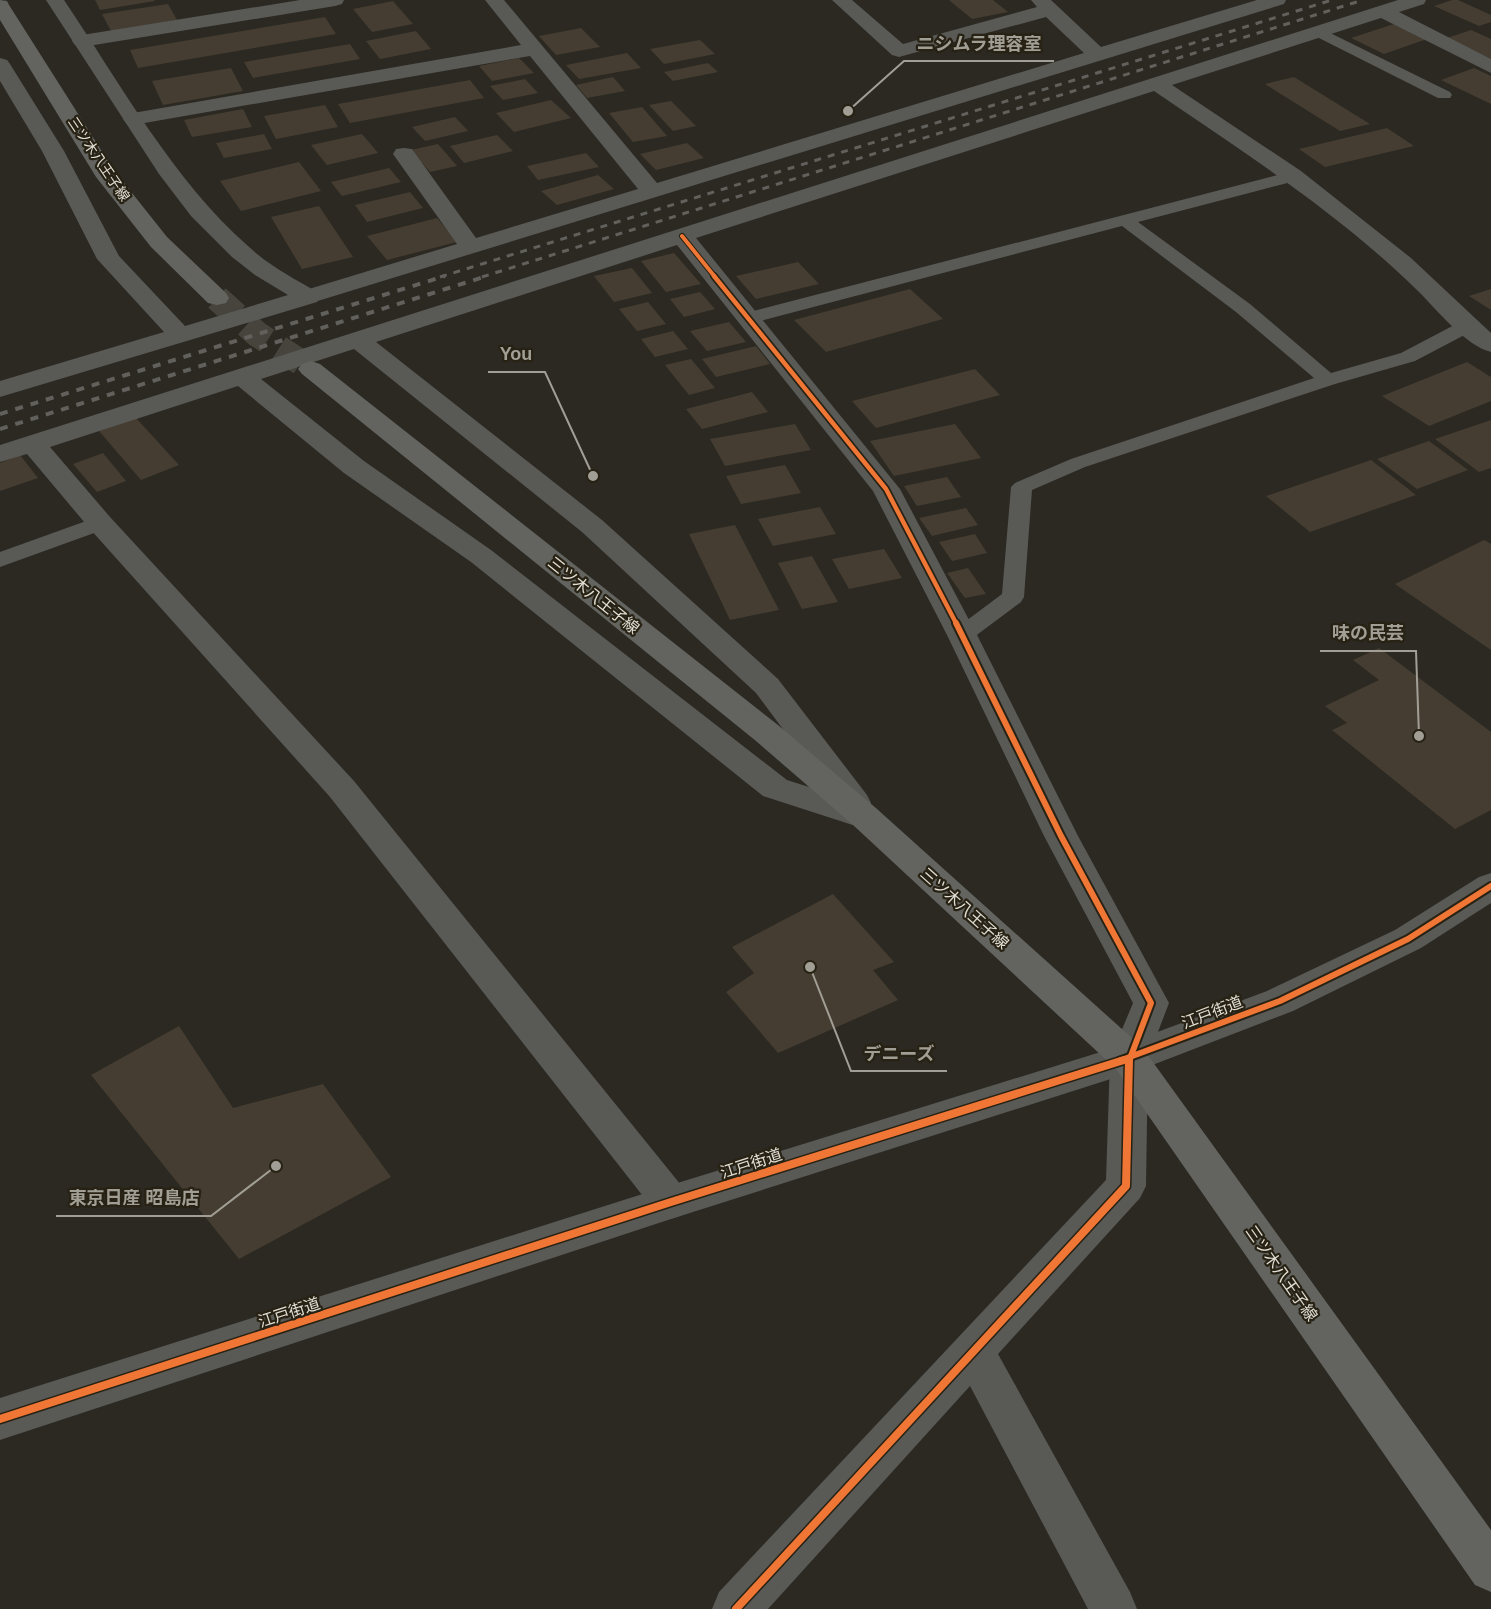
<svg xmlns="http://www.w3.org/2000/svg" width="1491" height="1609" font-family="Helvetica,'Noto Sans JP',sans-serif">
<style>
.building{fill:#453d32}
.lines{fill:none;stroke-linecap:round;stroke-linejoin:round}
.secondary-tunnel{stroke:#46443c;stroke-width:26;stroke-dasharray:26 14;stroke-linecap:butt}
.service{fill:#595956;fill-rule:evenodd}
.minor{fill:#595956;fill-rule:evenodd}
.tertiary{fill:#595956;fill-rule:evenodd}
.secondary{fill:#636460;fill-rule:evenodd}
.rail-far1{stroke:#61605c;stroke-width:3;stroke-dasharray:7 7;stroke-linecap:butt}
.rail{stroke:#61605c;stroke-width:4;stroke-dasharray:8 8;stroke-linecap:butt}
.cycleway-far3-casing{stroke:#272213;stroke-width:6}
.cycleway-far2-casing{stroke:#272213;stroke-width:8}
.cycleway-far1-casing{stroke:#272213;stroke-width:10}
.cycleway-casing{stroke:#272213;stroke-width:11}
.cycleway-far3{stroke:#f07635;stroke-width:4}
.cycleway-far2{stroke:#f07635;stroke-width:4.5}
.cycleway-far1{stroke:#f07635;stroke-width:6}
.cycleway{stroke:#f07635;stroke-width:8}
.labels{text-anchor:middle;stroke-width:4.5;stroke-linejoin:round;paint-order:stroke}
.far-street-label{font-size:14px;fill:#e1ded4;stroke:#272213}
.street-label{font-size:16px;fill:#e1ded4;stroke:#272213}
.leader{fill:none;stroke:#a19f95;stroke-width:2}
.callout-dot{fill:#a19f95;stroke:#272213;stroke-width:2}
.callout-label{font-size:18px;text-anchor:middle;font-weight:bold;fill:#a19f95;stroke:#272213;stroke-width:4.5;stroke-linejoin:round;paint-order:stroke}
</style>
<rect width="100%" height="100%" fill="#2b2921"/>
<g class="building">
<path d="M95 0H154L155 1 100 10Z"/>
<path d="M949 0H993L1008 12 972 19Z"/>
<path d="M1452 0H1458L1491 15V22L1479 26 1434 6Z"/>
<path d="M393 1 413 24 372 32 353 9Z"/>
<path d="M168 4 177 20 111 31 102 14Z"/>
<path d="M325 17 336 34 138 68 130 50Z"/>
<path d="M1394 24 1427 39 1384 54 1351 38Z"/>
<path d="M581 28 600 47 556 55 539 36Z"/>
<path d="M1471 30 1491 39V59L1447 38Z"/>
<path d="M416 31 431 49 380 59 366 41Z"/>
<path d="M700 40 715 54 664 64 650 49Z"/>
<path d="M350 44 360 59 253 78 244 62Z"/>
<path d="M627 53 641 68 579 79 566 65Z"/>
<path d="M519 58 534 73 492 81 479 66Z"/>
<path d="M708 63 718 72 673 81 664 72Z"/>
<path d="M231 68 243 91 163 105 152 81Z"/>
<path d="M1474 68 1491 76V104L1441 80Z"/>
<path d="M613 77 625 91 587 98 576 85Z"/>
<path d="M1294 77 1370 124 1340 131 1265 84Z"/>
<path d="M525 79 538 93 503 100 490 86Z"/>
<path d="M470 80 484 98 350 123 338 104Z"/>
<path d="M551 100 571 118 514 132 496 113Z"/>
<path d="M671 101 696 126 673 131 649 105Z"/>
<path d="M325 105 338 127 276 139 264 116Z"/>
<path d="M642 107 667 136 633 142 609 113Z"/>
<path d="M243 109 252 127 192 137 184 120Z"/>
<path d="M455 117 468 131 425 141 412 127Z"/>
<path d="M1387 128 1414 146 1325 167 1299 149Z"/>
<path d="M264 134 272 149 224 158 216 143Z"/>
<path d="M362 134 378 153 327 165 311 145Z"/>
<path d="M497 135 513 151 464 163 450 146Z"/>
<path d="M687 143 704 158 656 170 640 154Z"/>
<path d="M438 144 457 166 430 172 411 150Z"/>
<path d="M586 153 599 167 538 180 527 166Z"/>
<path d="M299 162 321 191 241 211 220 181Z"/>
<path d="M389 168 401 182 342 196 331 182Z"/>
<path d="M598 175 614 189 557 205 541 191Z"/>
<path d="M410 192 423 208 367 222 355 205Z"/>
<path d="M319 206 353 257 302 269 271 217Z"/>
<path d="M437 218 457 242 387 260 367 236Z"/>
<path d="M674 253 701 284 666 292 641 261Z"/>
<path d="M798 262 819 284 756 299 736 276Z"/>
<path d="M632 268 652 293 614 302 594 276Z"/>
<path d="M910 289 943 319 826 352 794 320Z"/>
<path d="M1491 289V310L1469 296Z"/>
<path d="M700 292 715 309 684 317 670 299Z"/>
<path d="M648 302 666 324 637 331 619 309Z"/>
<path d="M729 322 746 342 707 351 690 331Z"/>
<path d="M673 331 688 349 655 357 641 339Z"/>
<path d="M756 346 770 364 716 377 702 359Z"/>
<path d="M691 359 715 388 689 395 665 365Z"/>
<path d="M1467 362 1491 377V401L1429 426 1382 396Z"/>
<path d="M975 369 1000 395 876 428 852 401Z"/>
<path d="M752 392 768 412 702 429 686 409Z"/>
<path d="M136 418 179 465 141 480 99 431Z"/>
<path d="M1491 420V468L1479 472 1435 439Z"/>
<path d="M795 424 811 450 725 466 710 439Z"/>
<path d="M955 424 981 458 894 476 870 441Z"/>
<path d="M1429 441 1468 470 1417 489 1377 459Z"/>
<path d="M103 453 126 481 97 492 73 464Z"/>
<path d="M20 455 38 478 0 491V463Z"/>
<path d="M1371 460 1416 495 1310 532 1266 496Z"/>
<path d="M785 465 801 493 741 504 726 476Z"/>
<path d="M947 477 961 497 917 506 904 486Z"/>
<path d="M820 507 836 534 773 546 758 519Z"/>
<path d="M966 508 978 525 932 536 919 518Z"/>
<path d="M735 525 779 610 730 620 689 534Z"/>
<path d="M975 534 987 553 952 561 939 542Z"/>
<path d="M1484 540 1491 544V650L1395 584Z"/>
<path d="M884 549 902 578 849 589 832 559Z"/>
<path d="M812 556 838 602 802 609 778 563Z"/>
<path d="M968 568 986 594 965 598 947 573Z"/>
<path d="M1379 648 1491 732V810L1455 829 1332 730 1347 723 1325 706 1379 680 1353 660Z"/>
<path d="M833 894 894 962 873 970 898 1000 778 1053 726 992 754 973 732 947Z"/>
<path d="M179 1026 233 1108 323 1084 391 1177 239 1259 91 1075Z"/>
</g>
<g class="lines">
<path class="secondary-tunnel" d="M217 298 257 334 311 369"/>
<g class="service">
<path d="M1318 27 1450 92 1452 95 1450 98H1438L1313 35 1310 32Z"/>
<path d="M1293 171 1299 172 1301 176 1299 180 1138 222 1250 304 1331 373 1401 353 1460 322H1474L1477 326 1474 330 1415 361 1335 384 1085 467 1032 490 1024 597 1021 602 970 640 962 642 954 640 950 635 954 630 1002 594 1011 487 1015 483 1071 459 1314 378 1236 312 1122 226 749 324 742 322 740 318 742 314Z"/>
<path d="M100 516 108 518 111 523 108 528 0 567V552Z"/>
</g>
<g class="minor">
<path d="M300 0H344L342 4 335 6 82 47 75 45 72 41 75 37 82 35Z"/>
<path d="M485 0H504L657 183 1084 53 1046 17 899 57 892 55 832 0H852L903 44 1037 7 1031 0H1051L1101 47 1257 0H1286L1284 4 308 304 299 302 296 297 299 292 457 244 393 154 396 149 404 148 412 149 476 238 638 189 530 56 133 125 126 123 123 119 126 115 133 113 521 45Z"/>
<path d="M1398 0H1426L1424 4 1399 12 1491 59V73L1381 18 1172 85 1301 171 1411 258 1491 333V352C1466 346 1437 310 1419 292 1340 214 1245 153 1154 91L696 238 900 489 977 635 1078 836 1169 1003 1148 1058 1146 1186 1140 1198 998 1354 1130 1592 1137 1609H1088L970 1386 768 1609H712L719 1592 1106 1180 1110 1058 1133 1003 1044 836 947 635 873 491 677 245 376 342 602 520 778 679 867 795 871 803 870 806 877 809 882 817 877 825 865 829 763 796 471 562 344 473 238 386 50 447 110 517 354 781 685 1190 691 1202 685 1214 671 1219 657 1214 330 797 90 529 27 454 0 462V445ZM354 349 582 532 756 693 831 794 787 780 491 550 364 461 261 379Z"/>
</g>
<g class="tertiary">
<path d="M46 0H64C120 83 173 180 248 246 268 265 293 278 317 292L320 297 317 302 0 397V381L164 332 97 259 42 151 0 81V58L7 60 10 64 64 151 119 256 185 326 288 295 255 275 232 257 191 216 159 174Z"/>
<path d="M1491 873V903L1421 948 1293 1011 1142 1069 671 1219 0 1440V1398L671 1185 1120 1046 1267 991 1395 930 1479 877Z"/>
</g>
<g class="secondary">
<path d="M0 0 7 1 9 5 113 169 167 237 226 293 229 298 226 303 217 305 208 303 151 247 96 177 0 20Z"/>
<path d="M311 361 320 364 778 725 877 809 1142 1047 1491 1530V1592L1475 1585 1116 1069 853 825 756 741 302 374 298 369 302 364Z"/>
</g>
<g class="rail-far1">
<path d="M440 277 1332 0"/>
<path d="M482 277 1363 0"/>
</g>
<g class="rail">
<path d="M0 414 445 276"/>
<path d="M0 429 487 276"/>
</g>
<g class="cycleway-far3-casing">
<path id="cycleway-far3" d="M682 236 715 277"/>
</g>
<g class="cycleway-far2-casing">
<path id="cycleway-far2" d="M714 276 886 489 957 625"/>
</g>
<g class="cycleway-far1-casing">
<g id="cycleway-far1">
<path d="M956 623 1061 836 1151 1003 1129 1061"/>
<path d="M1119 1061 1280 1001 1408 939 1491 886"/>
</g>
</g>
<g class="cycleway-casing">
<g id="cycleway">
<path d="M0 1419 671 1202 1124 1060"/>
<path d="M736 1609 1126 1186 1129 1060"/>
</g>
</g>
<use href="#cycleway-far3" class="cycleway-far3"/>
<use href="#cycleway-far2" class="cycleway-far2"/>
<use href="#cycleway-far1" class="cycleway-far1"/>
<use href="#cycleway" class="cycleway"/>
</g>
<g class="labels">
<g class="far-street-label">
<text transform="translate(99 159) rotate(56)" y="5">三ツ木八王子線</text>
</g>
<g class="street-label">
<text transform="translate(594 595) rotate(39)" y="6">三ツ木八王子線</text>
<text transform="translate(965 908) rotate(42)" y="6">三ツ木八王子線</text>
<text transform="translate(1212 1012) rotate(-21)" y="6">江戸街道</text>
<text transform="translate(751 1163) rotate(-18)" y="6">江戸街道</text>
<text transform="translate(1282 1273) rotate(55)" y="6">三ツ木八王子線</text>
<text transform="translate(289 1312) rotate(-18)" y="6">江戸街道</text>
</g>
</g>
<path class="leader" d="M848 111L904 61H1054M593 476L545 372H488M1419 736L1416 651H1320M810 967L851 1071H947M276 1166L211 1216H56"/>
<g class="callout-dot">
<circle cx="848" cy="111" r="6"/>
<circle cx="593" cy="476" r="6"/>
<circle cx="1419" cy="736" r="6"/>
<circle cx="810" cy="967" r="6"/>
<circle cx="276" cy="1166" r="6"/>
</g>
<g class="callout-label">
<text x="979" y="50">ニシムラ理容室</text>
<text x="516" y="360">You</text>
<text x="1368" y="639">味の民芸</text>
<text x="899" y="1060">デニーズ</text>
<text x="134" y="1204">東京日産 昭島店</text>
</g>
</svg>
